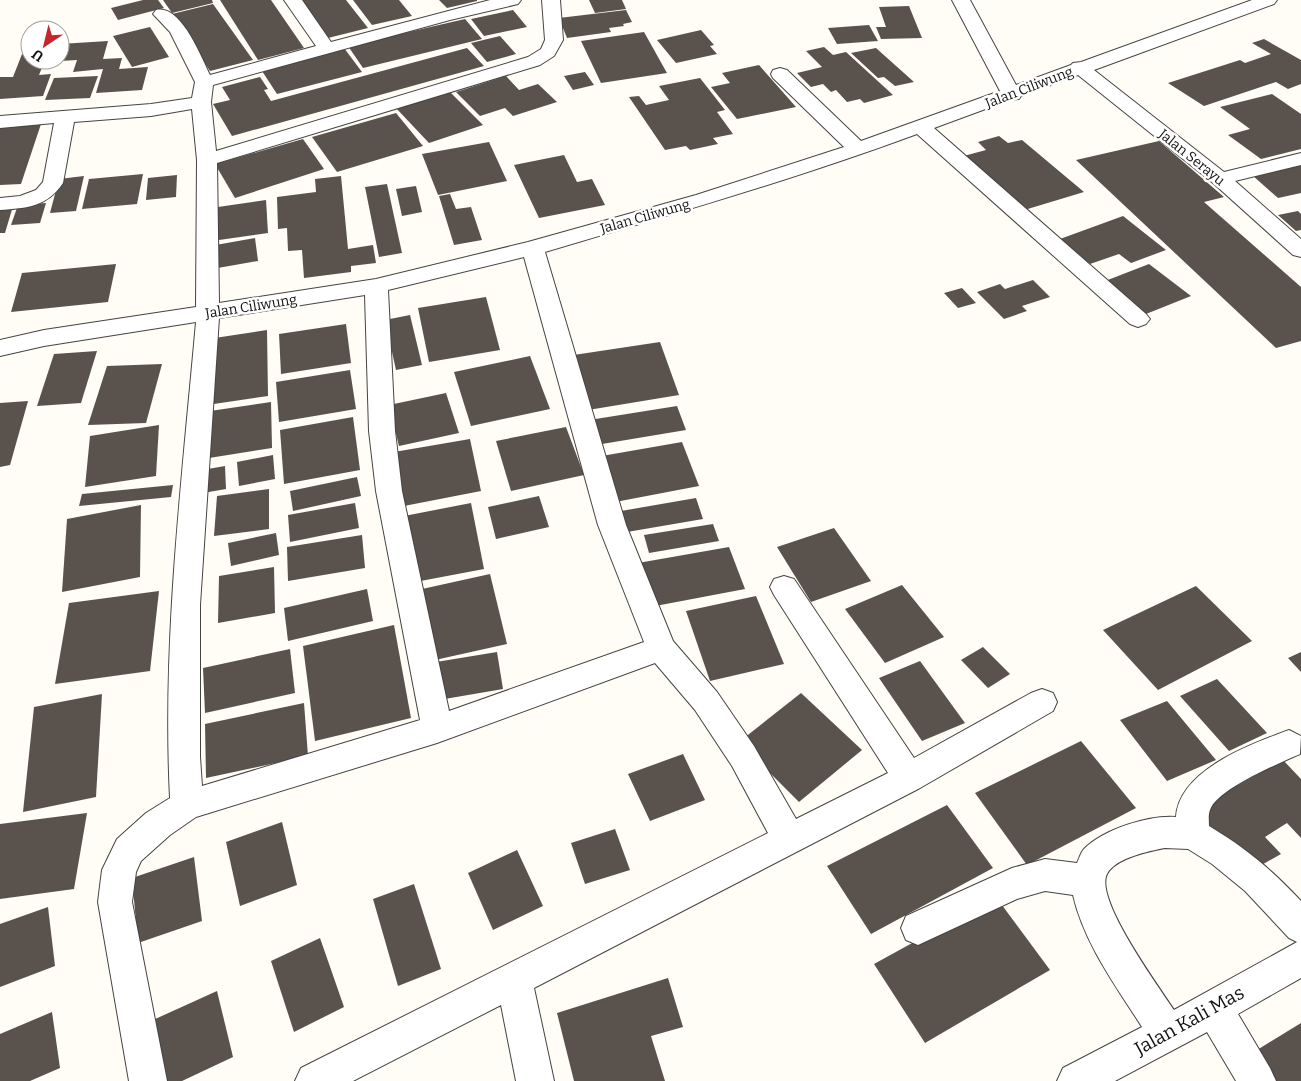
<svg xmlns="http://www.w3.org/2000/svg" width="1301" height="1081" font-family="Bitter,serif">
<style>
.building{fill:#5a524d}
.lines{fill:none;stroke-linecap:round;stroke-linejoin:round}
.minor-casing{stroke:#444;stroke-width:2}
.minor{fill:#fff;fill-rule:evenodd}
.labels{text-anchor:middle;stroke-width:5;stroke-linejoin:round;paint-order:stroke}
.far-street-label{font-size:14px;fill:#111;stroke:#fff}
.near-street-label{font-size:19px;fill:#111;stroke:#fff}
</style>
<rect width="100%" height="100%" fill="#fffdf5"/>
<g class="building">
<path d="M143 0H158L164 8 118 20 111 8Z"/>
<path d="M163 0H212L213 3 172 13Z"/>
<path d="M220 0H271L304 48 258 60Z"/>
<path d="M300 0H346L368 28 328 38Z"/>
<path d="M353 0H399L412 16 372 25Z"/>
<path d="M439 0H477V1L447 8Z"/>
<path d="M589 0H622L626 9 595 13Z"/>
<path d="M213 4 253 60 210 71 172 14Z"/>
<path d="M909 6 922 38 881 39 876 27H886L879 7Z"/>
<path d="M513 10 527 27 484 36 471 19Z"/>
<path d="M626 10 632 22 623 24 624 26 609 28 611 32 567 38 559 18Z"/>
<path d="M465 19 482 39 363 68 348 46Z"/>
<path d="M869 25 878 41 837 44 828 28Z"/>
<path d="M150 27 169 57 132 67 113 36Z"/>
<path d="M701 30 714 45 710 46 717 54 676 63 657 40Z"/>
<path d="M644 32 667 73 601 83 581 41Z"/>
<path d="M500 36 516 54 487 62 471 43Z"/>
<path d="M1264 39 1301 60V84L1288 89 1276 82 1204 106 1168 83 1240 60 1245 63 1271 54 1252 43Z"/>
<path d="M108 41 103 59 122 58 119 69 148 67 142 90 96 93 103 69 73 72 77 60 60 61V44Z"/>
<path d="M824 47 833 55 846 52 893 95 864 103 860 99 847 102 836 90 831 92 823 84 811 87 797 73 822 67 806 51Z"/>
<path d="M344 48 362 72 277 94 262 71Z"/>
<path d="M467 48 484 66 232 136 213 104 230 100 222 87 260 77 268 89 264 90 271 101Z"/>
<path d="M876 48 914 82 895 86 884 77 878 78 851 53Z"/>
<path d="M24 49H30V60H45L39 75 51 74 43 96 0 99V77H13Z"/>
<path d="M759 65 796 107 737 119 711 87 730 83 722 73Z"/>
<path d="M585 72 594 85 573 90 564 76Z"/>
<path d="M98 76 90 98 45 100 54 78Z"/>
<path d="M506 76 519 90 538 84 557 102 513 116 505 108 480 116 456 92Z"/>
<path d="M700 78 725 110 717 112 733 134 713 138 718 144 690 150 686 146 665 150 629 97 639 96 646 105 669 100 659 86Z"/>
<path d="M448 90 483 125 429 143 395 107Z"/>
<path d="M1272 94 1301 114V149L1261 159 1228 135 1250 129 1220 107Z"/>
<path d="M396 113 423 146 337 172 312 137Z"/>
<path d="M41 124 21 184 0 185V127Z"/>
<path d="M999 136 1008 143 1022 140 1084 192 1021 211 960 157 986 150 978 142Z"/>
<path d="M303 139 324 169 235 198 215 164Z"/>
<path d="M1159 141 1224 197 1204 202 1301 287V341L1276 348 1076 160Z"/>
<path d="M489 142 507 181 438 195 422 154Z"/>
<path d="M564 155 577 182 592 179 605 205 539 218 514 165Z"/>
<path d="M1301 165V193L1278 198 1252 175Z"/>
<path d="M143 174 137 204 82 209 89 179Z"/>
<path d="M177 175 176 197 146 200 148 178Z"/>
<path d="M84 176 76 211 50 213 59 179Z"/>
<path d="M341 176 348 249 373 245 376 263 351 266V272L304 278 302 250 288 251 287 228 278 229 277 197 316 192 315 179Z"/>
<path d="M387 184 402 253 379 257 365 187Z"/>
<path d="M416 186 422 212 402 216 396 189Z"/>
<path d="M450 194 456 209 471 207 482 240 454 245 439 196Z"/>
<path d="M266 200 268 233 212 241 211 208Z"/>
<path d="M46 203 40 223 11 225 18 205Z"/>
<path d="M13 206 5 233H0V207Z"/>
<path d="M1298 211 1301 214V230L1296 231 1278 215Z"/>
<path d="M1123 216 1166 250 1131 263 1119 254 1090 264 1060 239Z"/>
<path d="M255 238 258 261 212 269 210 246Z"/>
<path d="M116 264 108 302 11 312 22 273Z"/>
<path d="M1149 264 1191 296 1141 316 1100 283Z"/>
<path d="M1033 280 1050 297 1022 306 1027 311 1004 319 977 292 1000 284 1005 289Z"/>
<path d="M962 288 976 303 958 308 944 293Z"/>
<path d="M486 297 500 350 429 362 418 308Z"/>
<path d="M410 315 422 365 396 370 385 320Z"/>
<path d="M346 324 351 363 281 374 279 334Z"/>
<path d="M267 330 268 396 207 405 208 339Z"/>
<path d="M660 342 679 395 582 411 567 356Z"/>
<path d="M97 351 81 403 37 406 54 354Z"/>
<path d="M530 356 550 409 471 426 454 372Z"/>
<path d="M162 364 146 423 88 425 107 366Z"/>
<path d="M350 370 356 409 279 422 276 382Z"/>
<path d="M446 393 459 433 399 446 389 405Z"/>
<path d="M28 401 10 465 0 467V403Z"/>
<path d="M271 402 272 448 209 458 210 411Z"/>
<path d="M677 406 686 430 590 446 583 421Z"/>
<path d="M353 417 360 470 284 484 280 430Z"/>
<path d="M159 425 156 476 85 487 90 436Z"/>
<path d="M566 427 584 475 511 491 496 441Z"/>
<path d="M470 439 481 491 404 506 394 452Z"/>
<path d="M682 442 699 486 610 503 596 457Z"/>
<path d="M273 455 275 479 239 486 237 462Z"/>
<path d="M225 466 226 489 203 493 202 470Z"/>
<path d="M357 477 361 496 293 511 290 491Z"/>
<path d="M173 485 171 497 79 506 82 494Z"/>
<path d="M269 489V529L214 536 217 496Z"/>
<path d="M539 496 549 527 496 539 488 507Z"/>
<path d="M696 498 703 519 627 532 621 511Z"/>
<path d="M355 503 359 528 290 542 288 515Z"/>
<path d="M471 503 484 569 410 583 399 517Z"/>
<path d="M141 505 140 577 62 592 67 519Z"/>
<path d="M713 524 719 541 649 553 644 535Z"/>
<path d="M834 528 871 581 811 602 777 547Z"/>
<path d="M276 533 279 555 231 566 228 543Z"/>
<path d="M362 535 365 568 288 581 287 547Z"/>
<path d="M729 547 745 589 650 607 638 563Z"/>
<path d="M274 567 275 613 218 623 219 576Z"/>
<path d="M490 574 507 644 426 662 413 591Z"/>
<path d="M902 585 944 637 885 663 845 609Z"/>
<path d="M1196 586 1252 641 1158 690 1103 630Z"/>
<path d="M367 589 373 621 288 641 284 608Z"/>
<path d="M159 591 150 671 55 684 69 603Z"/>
<path d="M756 596 784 664 710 681 686 611Z"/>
<path d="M394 625 411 718 315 741 303 646Z"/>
<path d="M983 647 1010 674 988 688 961 660Z"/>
<path d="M290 649 295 693 205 713 203 668Z"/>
<path d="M497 652 503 689 433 701 430 663Z"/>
<path d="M1301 652V672L1288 658Z"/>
<path d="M920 661 965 723 922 741 879 678Z"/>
<path d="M1217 679 1267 733 1229 751 1180 696Z"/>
<path d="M801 693 862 750 799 802 739 742Z"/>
<path d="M102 694 96 797 23 812 34 707Z"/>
<path d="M1167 701 1216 760 1167 781 1120 720Z"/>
<path d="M304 703 308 756 206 778 205 724Z"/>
<path d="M1081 741 1136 808 1027 865 975 793Z"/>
<path d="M683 754 705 800 650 821 628 774Z"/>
<path d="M1283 760 1301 779V838L1287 823 1265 837 1281 854 1251 871 1195 809Z"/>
<path d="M947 805 993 868 871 934 827 866Z"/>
<path d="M87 813 74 889 0 899V824Z"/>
<path d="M282 822 297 885 240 906 226 842Z"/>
<path d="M615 829 630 870 585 884 571 843Z"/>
<path d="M517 850 543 906 493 930 468 873Z"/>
<path d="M194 857 202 921 138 943 132 878Z"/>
<path d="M414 884 441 969 398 986 373 899Z"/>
<path d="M996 897 1050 970 925 1043 874 964Z"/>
<path d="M48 907 55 966 0 987V924Z"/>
<path d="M320 938 344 1007 294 1032 271 961Z"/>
<path d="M668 978 683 1027 651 1036 665 1081H574L557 1013Z"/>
<path d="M217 991 233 1057 182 1081H167L153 1020Z"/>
<path d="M52 1012 60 1068 30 1081H0V1034Z"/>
<path d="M1301 1023V1081H1274L1252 1053Z"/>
</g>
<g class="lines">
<g class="minor-casing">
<g id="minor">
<path d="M284 0H302L331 42 490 0H521L518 4 450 20 213 85 211 102 216 151 528 57 541 49 545 40 542 0H560L563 40 554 56 540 65 217 163 219 303 376 279 528 242 696 195 844 147 773 78 771 74 773 70 780 68 787 70 861 141 1000 91 952 0H970L1016 85 1071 65 1073 63 1081 62 1252 0H1277L1274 4 1094 70 1224 172 1301 153V165L1235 181 1301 239V257L1293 255 1213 183 1078 75 1021 96 1019 99 1010 100 934 128 1146 314 1150 319 1146 324 1138 327 1130 324 917 134C795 179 670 215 545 252L626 525 673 641 717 692 754 746 796 819 888 773 774 595 770 587 774 579 784 576 794 579 914 758 1031 693 1042 689 1053 693 1057 702 1053 711 920 788 534 988 554 1081H516L501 1005 353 1081H295L301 1068 768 833 732 766 695 710 655 663 437 743 196 817 170 835 141 861 136 872 132 902 167 1081H129L98 902 102 870 117 839 146 813 170 798C162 639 182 480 196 322L44 346 0 356V340L44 330 196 307 197 160 192 109 151 116 74 122 63 183C47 207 27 208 0 210V198L20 196 36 190 43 182 54 123 0 128V116L151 104 192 98 195 82 170 32 153 14 156 10C181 4 201 57 210 75L316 46ZM524 257 598 525 644 642 449 711 402 491 395 431 388 290ZM365 295 369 431 376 491 420 720 202 786 200 757V605L219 318Z"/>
<path d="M1289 730 1301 736 1300 754C1280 763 1217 789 1210 810 1208 815 1209 821 1209 826 1247 849 1271 869 1301 901V978L1238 1014 1270 1068 1276 1081H1236L1207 1032 1115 1081H1057L1063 1068 1142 1027C1116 986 1084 943 1073 895L1045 891 1017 899 918 945 906 940 901 928 906 916 1012 868 1045 859 1077 863C1079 859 1081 852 1084 849 1104 829 1149 815 1176 817 1179 770 1251 744 1289 730ZM1165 848 1188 849 1212 864 1245 891 1289 938 1297 942 1174 1010C1159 987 1094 899 1107 874 1115 858 1149 851 1165 848Z"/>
</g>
</g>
<use href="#minor" class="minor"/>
</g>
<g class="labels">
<g class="far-street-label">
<text transform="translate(1029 87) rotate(-21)" y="5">Jalan Ciliwung</text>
<text transform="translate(1192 157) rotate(39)" y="5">Jalan Serayu</text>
<text transform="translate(645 216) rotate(-16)" y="5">Jalan Ciliwung</text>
<text transform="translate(251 306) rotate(-9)" y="5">Jalan Ciliwung</text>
</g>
<g class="near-street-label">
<text transform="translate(1189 1020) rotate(-29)" y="7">Jalan Kali Mas</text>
</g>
</g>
<g transform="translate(45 45) rotate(215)"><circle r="24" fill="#ffffff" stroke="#a0a0a0"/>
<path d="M0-4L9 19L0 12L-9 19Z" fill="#c4262e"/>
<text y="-8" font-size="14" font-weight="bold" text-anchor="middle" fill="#111111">U</text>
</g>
</svg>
